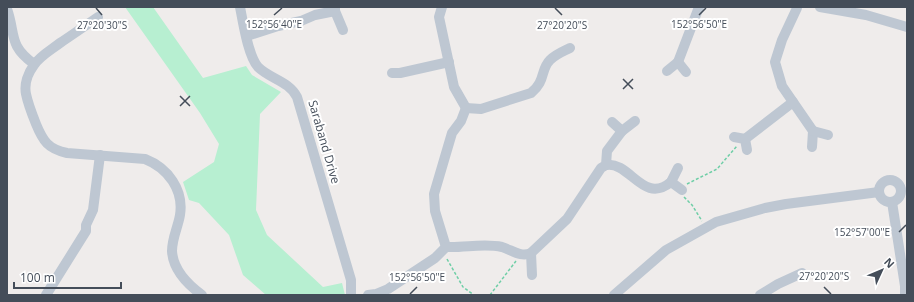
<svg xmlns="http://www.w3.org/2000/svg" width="914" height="302" font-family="'Open Sans',sans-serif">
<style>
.green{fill:#b7efd1}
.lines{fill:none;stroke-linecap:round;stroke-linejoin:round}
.path{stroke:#6ecea6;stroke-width:1.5;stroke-dasharray:3 2;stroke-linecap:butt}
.minor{stroke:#bec7d2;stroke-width:10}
.ticks{fill:none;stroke:#444d59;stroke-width:1.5}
.labels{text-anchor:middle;stroke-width:4;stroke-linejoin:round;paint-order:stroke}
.street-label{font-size:12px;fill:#444d59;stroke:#fff}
.ticks-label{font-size:10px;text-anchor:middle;fill:#444d59;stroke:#fff;stroke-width:4;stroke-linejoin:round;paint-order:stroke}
</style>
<rect width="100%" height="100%" fill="#efeceb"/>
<path class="green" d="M125 7H153L203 78 246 66 252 75 281 92 260 114 256 210 267 235 323 287 342 283 345 295H266L243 275 229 235 199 203 189 200 183 182 214 162 219 144 200 113Z"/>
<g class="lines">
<g class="path">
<path d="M687 184 717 169 737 146"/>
<path d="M684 197 692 205 702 221"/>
<path d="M447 259 463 287 474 295"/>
<path d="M490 295 516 261"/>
</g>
<g class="minor">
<path d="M240 7C243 22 248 56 258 67 270 79 289 81 297 97L351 280V295"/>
<path d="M335 7V11L343 30"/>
<path d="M442 7 439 17 454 87 466 108"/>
<path d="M820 7 866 15 907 27"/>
<path d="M797 8 782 40 775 62 782 86 813 131 812 147"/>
<path d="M7 9C16 35 8 45 34 64"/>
<path d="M98 17C85 26 72 35 60 43 51 50 40 56 34 65 28 73 24 84 26 94 28 104 32 114 36 124 43 141 48 149 67 153L145 159C168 168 184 190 180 215 178 227 172 238 172 251 173 270 187 284 202 295"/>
<path d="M247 36 278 26 301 21 315 15 335 11"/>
<path d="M678 62 699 7"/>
<path d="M667 71 678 62 686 72"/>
<path d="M392 73H400L449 62"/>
<path d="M612 122 622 131 635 121"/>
<path d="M813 131 828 135"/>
<path d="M734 137 745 139 747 150"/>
<path d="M745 139 793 102"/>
<path d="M606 165C630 161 643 205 671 182"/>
<path d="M678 168 671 182 682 190"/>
<circle cx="890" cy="191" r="11"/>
<path d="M892 202 905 286V295"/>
<path d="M446 247 435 211 434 194 452 133 461 121 466 108 481 109 531 93C546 81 540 70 550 60 556 54 564 51 570 48"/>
<path d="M531 253 532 275"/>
<path d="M46 295 86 231V225L93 210 100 155"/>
<path d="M368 295 376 294 388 289 435 258 446 247C465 248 483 243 502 247 512 250 521 258 531 253L567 219 601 168 606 165 607 151 622 131"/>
<path d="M614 295 666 250 716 222 765 208 786 204 879 192"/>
<path d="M760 295 778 284 802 273"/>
</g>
</g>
<path class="ticks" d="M96 8 102 15M555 8 562 15M274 15 282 8M699 15 706 8M623 79 633 89M623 89 633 79M180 96 190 106M180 106 190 96M899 232 906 225M824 287 831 294M410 294 417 287"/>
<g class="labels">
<g class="street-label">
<text transform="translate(324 142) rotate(74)" y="4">Saraband Drive</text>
</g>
</g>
<g class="ticks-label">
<text x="274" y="28">152°56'40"E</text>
<text x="699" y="28">152°56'50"E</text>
<text x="102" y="29">27°20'30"S</text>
<text x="562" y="29">27°20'20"S</text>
<text x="862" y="236">152°57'00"E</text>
<text x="824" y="280">27°20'20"S</text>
<text x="417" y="281">152°56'50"E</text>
</g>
<rect width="914" height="302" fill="none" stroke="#444d59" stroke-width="16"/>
<g transform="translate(882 270) rotate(46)" stroke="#ffffff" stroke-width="3" paint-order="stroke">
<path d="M0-3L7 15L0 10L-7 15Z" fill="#444d59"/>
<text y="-6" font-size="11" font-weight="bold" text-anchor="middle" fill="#444d59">N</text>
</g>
<path d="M14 282v6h107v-6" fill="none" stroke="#444d59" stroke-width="2"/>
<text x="20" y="282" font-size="12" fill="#444d59" stroke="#ffffff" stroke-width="3" paint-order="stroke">100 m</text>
</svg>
